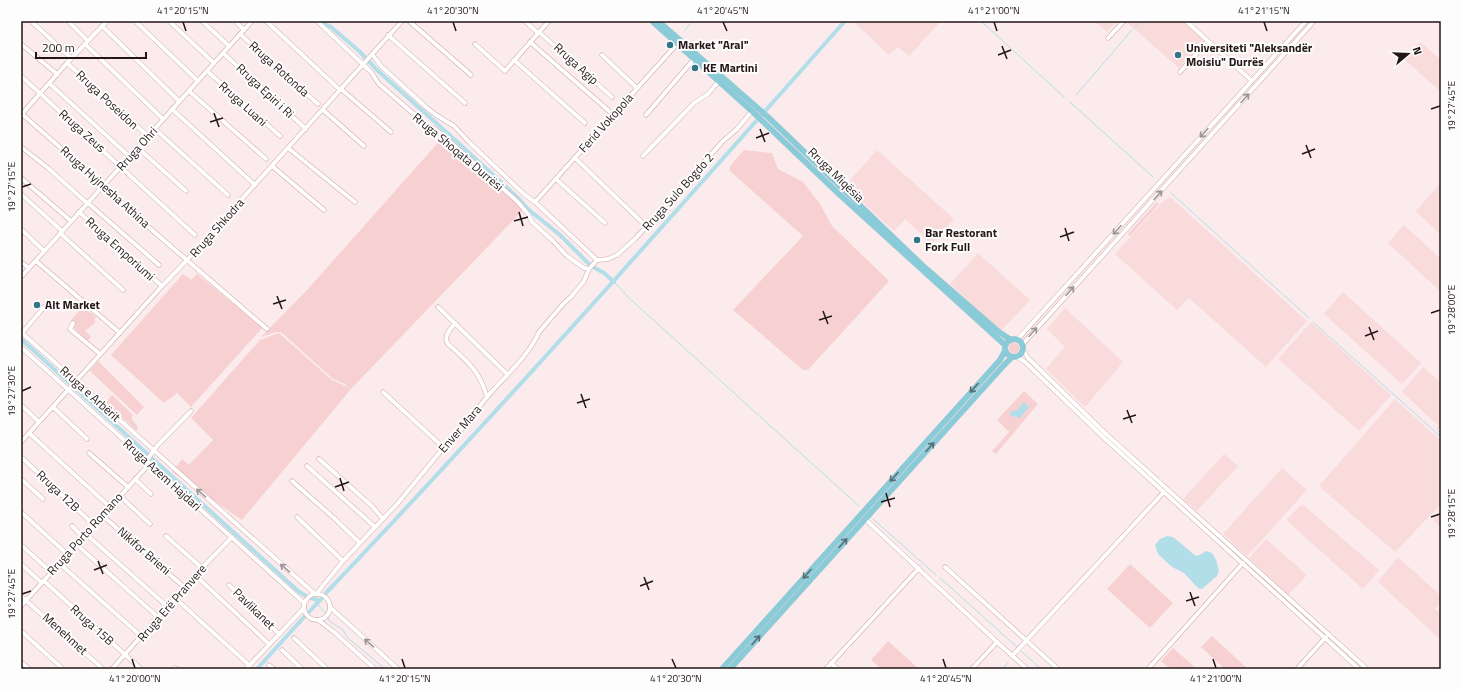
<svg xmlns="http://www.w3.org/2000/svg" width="1462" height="690" font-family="'Titillium Web',sans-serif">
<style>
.built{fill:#f9dbdc}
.green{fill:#f7d1d2}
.water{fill:#b2deea}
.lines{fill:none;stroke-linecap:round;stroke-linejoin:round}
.stream{stroke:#b2deea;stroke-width:1}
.canal{stroke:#b2deea;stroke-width:4}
.minor-casing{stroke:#cfa9ab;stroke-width:5}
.major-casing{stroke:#cfcccc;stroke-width:6}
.minor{stroke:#fff;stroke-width:4}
.major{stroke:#89cbd9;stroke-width:5.5}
.oneway{stroke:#9c9697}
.oneway2{stroke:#567078}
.ticks{fill:none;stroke:#241617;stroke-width:1.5}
.poi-dot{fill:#327585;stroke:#fdfdfd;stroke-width:1.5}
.labels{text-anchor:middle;stroke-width:4;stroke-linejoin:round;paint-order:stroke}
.poi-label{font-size:12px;font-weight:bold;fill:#241617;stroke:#fdfdfd;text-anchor:start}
.street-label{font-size:12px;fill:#241617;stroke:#fdfdfd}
.neatline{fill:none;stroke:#241617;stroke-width:1.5}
.ticks-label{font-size:10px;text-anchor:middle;fill:#241617}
</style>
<rect width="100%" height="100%" fill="#fcebec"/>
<g class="built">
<path d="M855 21H941L909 56 898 47 889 55 854 22Z"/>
<path d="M1094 21H1118L1107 32Z"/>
<path d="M1125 21H1183L1205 41 1179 68Z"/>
<path d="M1420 42 1441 60V92L1404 59Z"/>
<path d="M877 150 954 219 932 244 905 219 894 231 845 186Z"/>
<path d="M1441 183V235L1416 211Z"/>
<path d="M1170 197 1307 321 1266 367 1189 298 1177 310 1115 254 1163 201Z"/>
<path d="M1404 225 1441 259V292L1388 243Z"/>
<path d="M978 253 1030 300 1001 331 950 284Z"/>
<path d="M1343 292 1421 363 1402 384 1324 314Z"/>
<path d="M1065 308 1123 362 1085 407 1046 369 1065 347 1047 329Z"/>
<path d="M1311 322 1391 395 1359 431 1278 359Z"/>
<path d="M1423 367 1441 383V428L1402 392Z"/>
<path d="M1395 399 1441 441V504L1395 552 1319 486Z"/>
<path d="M1224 454 1238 466 1197 511 1183 499Z"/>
<path d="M1282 468 1307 490 1247 556 1223 534Z"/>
<path d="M1302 504 1379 570 1363 589 1286 520Z"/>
<path d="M1441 512V528L1433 520Z"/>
<path d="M1266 539 1307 575 1288 595 1249 558Z"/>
<path d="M1398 557 1441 596V602L1435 609 1441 614V640L1378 582Z"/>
</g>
<g class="green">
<path d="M443 137 524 209 351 389 242 520 172 472 182 459 189 465 213 440 191 418 260 340 279 333 332 380 348 387 345 384 333 379 281 332H276L261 337 308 289Z"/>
<path d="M744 150 772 153 778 169 803 182 820 204 832 226 889 281 808 370H803L733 310 803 236 730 171V166Z"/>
<path d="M1157 202 1159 204 1130 236 1128 234Z"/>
<path d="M183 274 191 280 197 274 263 327 191 407 177 393 164 403 111 355Z"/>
<path d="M83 307 96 317 94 320 96 322 85 331 91 336 88 341C81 335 73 329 71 320Z"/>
<circle cx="1014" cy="348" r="5.5"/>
<path d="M98 361 144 407 137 415 90 371Z"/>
<path d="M1024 391 1038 404 996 454 992 451 1009 432 997 420Z"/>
<path d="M112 395 133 415 131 418 138 427 137 431 106 403Z"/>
<path d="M1130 564 1173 603 1150 628 1107 589Z"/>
<path d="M1212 636 1248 669H1225L1201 647Z"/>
<path d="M888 641 919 669H881L871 660Z"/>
<path d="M1173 648 1197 669H1170L1161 661Z"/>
</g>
<g class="water">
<path d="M1024 402 1029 407 1019 419 1016 416 1014 417 1011 416 1010 413 1012 411H1016Z"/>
<path d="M1167 536 1173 537 1196 556 1202 554 1205 551C1215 551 1217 562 1219 571L1217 576 1202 589 1198 588 1184 573 1172 567 1158 554 1155 545 1160 539Z"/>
</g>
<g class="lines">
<g class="stream">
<path d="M981 21 1064 97"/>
<path d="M1135 27 1141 21"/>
<path d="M685 30 693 21"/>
<path d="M1076 95 1132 30"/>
<path d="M1070 102 1153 177"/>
<path d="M1171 193 1309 318"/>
<path d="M614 282 629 298 859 506"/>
<path d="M1313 322 1441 437"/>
<path d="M873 519 936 575"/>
<path d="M940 578 1017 647"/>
<path d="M318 600V605L326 614"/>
<path d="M328 618 329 621 342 629 348 638 385 669"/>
<path d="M1021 651 1041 669"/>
<path d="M1002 669 1008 663"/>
</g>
<g class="canal">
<path d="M320 21 331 27 359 51 377 70 454 139 517 197 529 210 560 235 591 266 604 273 614 282"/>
<path d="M21 339 298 591 306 596"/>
<path d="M326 593C503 407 674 214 845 21"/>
<path d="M310 598 318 600"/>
<path d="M308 613 323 597"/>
<path d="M257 669 305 616"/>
</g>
<g class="minor-casing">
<g id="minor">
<path d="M31 21 71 58"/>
<path d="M68 21 88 41"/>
<path d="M135 21 198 81"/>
<path d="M169 21 214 63"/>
<path d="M202 21 229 46"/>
<path d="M235 21 244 30"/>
<path d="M266 21 340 90"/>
<path d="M317 21 371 72 379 84 415 115 421 122 435 129 450 142 517 201 528 214 532 222 553 241 567 256 584 268 589 269"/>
<path d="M409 21 471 75"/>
<path d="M525 21 538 33"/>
<path d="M1186 21 1252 81"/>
<path d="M102 26 179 101"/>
<path d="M539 32 612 97"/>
<path d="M240 34 318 104"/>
<path d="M388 35 465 103"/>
<path d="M1108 38 1124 21"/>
<path d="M530 42 609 111"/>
<path d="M21 44 57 74"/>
<path d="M85 44 163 119"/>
<path d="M475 44 505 71 549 21"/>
<path d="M223 53 306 129"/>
<path d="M372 54 381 66 426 107 436 115 454 126 470 143 525 195 535 202 597 260"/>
<path d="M602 55 637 88"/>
<path d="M514 60 585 123"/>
<path d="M67 63 148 136"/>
<path d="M207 71 280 136"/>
<path d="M1180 72 1208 41"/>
<path d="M21 76 195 235"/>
<path d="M49 83 130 157"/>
<path d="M341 89 391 132"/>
<path d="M189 91 266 159"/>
<path d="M172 109 255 185"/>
<path d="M323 110 364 146"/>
<path d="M22 114 103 185 145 224 267 329"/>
<path d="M21 115 67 63 107 21"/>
<path d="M646 115 694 59"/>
<path d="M155 129 228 195"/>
<path d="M21 147 48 168 87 203"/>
<path d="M138 148 186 191"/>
<path d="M288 148 355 202"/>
<path d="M643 156 694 103 708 94 719 81"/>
<path d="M575 158 647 227"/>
<path d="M272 166 324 210"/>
<path d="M21 178 71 221"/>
<path d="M556 179 605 223"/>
<path d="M21 194 62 231"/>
<path d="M535 202 677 44"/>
<path d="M88 203 159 265"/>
<path d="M79 212 162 286"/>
<path d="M21 229 44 251"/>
<path d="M60 233 123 290"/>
<path d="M597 260 608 259 617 255 635 239 723 141 737 129 752 111"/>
<path d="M36 261 120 333"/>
<path d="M21 262 29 268"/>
<path d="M21 277 252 21"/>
<path d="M438 307 507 374"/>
<path d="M73 323 70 329 100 354"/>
<path d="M455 323C450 330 443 336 448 344 468 362 479 370 487 397"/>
<path d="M21 332 314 593"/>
<path d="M22 333 45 306"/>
<path d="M1017 340 1306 21"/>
<path d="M1022 345 1314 21"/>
<path d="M21 347 304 603"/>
<path d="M1023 350 1028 358 1105 433 1367 669"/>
<path d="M1017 357 1025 362 1103 437 1359 669"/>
<path d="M383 392 443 447"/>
<path d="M21 405 39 422"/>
<path d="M53 407 87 439"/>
<path d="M1440 429 1441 430"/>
<path d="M29 433 110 507"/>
<path d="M21 442 162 286 187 260 402 21"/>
<path d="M89 453 128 487"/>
<path d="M21 457 94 525"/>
<path d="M319 459 372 506 383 519"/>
<path d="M147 460 157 446 191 411"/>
<path d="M307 466 375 527"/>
<path d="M21 479 43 499"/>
<path d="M135 479 151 494"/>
<path d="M292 481 334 518 360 543"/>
<path d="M120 496 150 524"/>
<path d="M21 512 67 554"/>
<path d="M103 516 184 587"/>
<path d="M297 517 343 561"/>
<path d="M865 519 997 642 1027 669"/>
<path d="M72 526 83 537"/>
<path d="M86 534 168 607"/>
<path d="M166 536 202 568"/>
<path d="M76 544 158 617"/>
<path d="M21 545 51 572"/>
<path d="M59 563 142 637"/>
<path d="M21 564 42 583"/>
<path d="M945 567 1058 669"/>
<path d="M195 575 269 644"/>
<path d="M44 581 141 669"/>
<path d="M229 585 279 634"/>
<path d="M317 593 343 561 398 503 453 436C469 426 475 411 487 397 504 377 529 356 539 332L564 303 571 297 584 281 589 269 597 260"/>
<circle cx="317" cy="607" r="13"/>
<path d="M21 596 103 669"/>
<path d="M175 598 249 665"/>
<path d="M21 606 150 463"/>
<path d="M331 608 398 669"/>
<path d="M318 620 334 632 375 669"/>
<path d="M21 631 63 669"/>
<path d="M294 638 327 669"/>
<path d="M282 650 302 669"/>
<path d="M1012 656 1164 492"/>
<path d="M21 662 29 669"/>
<path d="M831 663 837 669"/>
<path d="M269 665 274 669"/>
<path d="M175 668 177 669"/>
<path d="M112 669 195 575 232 537"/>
<path d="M246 669 304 608"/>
<path d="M826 669 919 568"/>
<path d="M972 669 997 642"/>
<path d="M1148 669 1243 563"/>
<path d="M1297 669 1326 637"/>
</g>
</g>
<g class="major-casing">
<g id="major">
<path d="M652 21 754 113 840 195 1005 345"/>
<path d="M658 21 769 118 922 265 999 332 1011 340"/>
<circle cx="1014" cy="348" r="9"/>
<path d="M722 669 1000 360 1005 351"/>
<path d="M730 669 1005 364 1012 357"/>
</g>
</g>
<use href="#minor" class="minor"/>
<use href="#major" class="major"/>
</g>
<defs><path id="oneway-shaft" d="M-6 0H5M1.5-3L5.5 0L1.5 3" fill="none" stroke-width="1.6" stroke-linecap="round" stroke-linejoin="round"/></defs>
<g class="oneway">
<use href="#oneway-shaft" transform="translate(1245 98) rotate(-48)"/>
<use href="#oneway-shaft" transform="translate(1204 133) rotate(132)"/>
<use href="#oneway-shaft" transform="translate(1158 195) rotate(-48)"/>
<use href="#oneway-shaft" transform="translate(1117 230) rotate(132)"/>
<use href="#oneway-shaft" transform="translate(1070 291) rotate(-48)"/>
<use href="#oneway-shaft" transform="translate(1033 332) rotate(-48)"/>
<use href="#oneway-shaft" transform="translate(201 493) rotate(-139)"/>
<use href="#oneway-shaft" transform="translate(285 568) rotate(-139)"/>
<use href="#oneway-shaft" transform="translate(369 643) rotate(-139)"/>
</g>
<g class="oneway2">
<use href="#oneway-shaft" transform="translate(974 388) rotate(132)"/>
<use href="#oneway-shaft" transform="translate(930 447) rotate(-48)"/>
<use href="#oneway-shaft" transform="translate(894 477) rotate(132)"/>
<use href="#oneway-shaft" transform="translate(843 543) rotate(-48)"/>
<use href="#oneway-shaft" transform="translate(807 574) rotate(132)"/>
<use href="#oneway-shaft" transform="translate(756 640) rotate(-48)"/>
</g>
<path class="ticks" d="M183 22 186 31M453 22 456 31M723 22 727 31M994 22 997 31M1264 22 1267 31M1002 46 1007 59M998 55 1011 50M1431 109 1440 106M214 113 219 127M210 122 223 118M760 129 765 142M756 138 769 133M1306 145 1311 158M1302 154 1315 149M22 187 31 184M519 212 523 226M514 221 528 217M1065 228 1069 241M1060 237 1074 232M277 296 282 309M273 304 286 300M823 311 828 324M1431 313 1440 310M819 320 832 316M1369 327 1374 340M1365 336 1378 331M22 391 31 387M581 394 586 408M577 403 590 399M1127 410 1132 423M1123 419 1136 415M340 478 344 491M335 487 349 482M886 493 890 507M881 502 895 498M1431 517 1440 514M98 561 103 574M94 570 107 565M644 577 649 590M640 586 653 581M1190 592 1195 606M22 594 31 591M1186 601 1199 597M132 659 135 668M402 659 405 668M672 659 676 668M943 659 946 668M1213 659 1216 668"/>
<g class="poi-dot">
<circle cx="670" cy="45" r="4"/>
<circle cx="1178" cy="55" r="4"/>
<circle cx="695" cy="68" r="4"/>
<circle cx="917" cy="240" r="4"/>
<circle cx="37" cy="305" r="4"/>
</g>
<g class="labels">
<g class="poi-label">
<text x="678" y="49">Market "Aral"</text>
<text x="1186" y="52">Universiteti "Aleksandër<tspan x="1186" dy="14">Moisiu" Durrës</tspan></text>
<text x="703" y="72">KE Martini</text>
<text x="925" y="237">Bar Restorant<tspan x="925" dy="14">Fork Full</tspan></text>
<text x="45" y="309">Alt Market</text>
</g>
<g class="street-label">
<text transform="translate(576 64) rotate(42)" y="4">Rruga Agip</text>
<text transform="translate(279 69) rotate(42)" y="4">Rruga Rotonda</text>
<text transform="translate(265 91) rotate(43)" y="4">Rruga Epiri i Ri</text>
<text transform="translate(107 100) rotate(43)" y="4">Rruga Poseidon</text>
<text transform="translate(243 104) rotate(42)" y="4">Rruga Luani</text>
<text transform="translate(606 123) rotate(-48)" y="4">Ferid Vokopola</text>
<text transform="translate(82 131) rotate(42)" y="4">Rruga Zeus</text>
<text transform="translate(137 149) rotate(-48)" y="4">Rruga Ohri</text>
<text transform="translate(458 152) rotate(40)" y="4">Rruga Shoqata Durrësi</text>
<text transform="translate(836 175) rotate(44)" y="4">Rruga Miqësia</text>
<text transform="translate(105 187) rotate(42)" y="4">Rruga Hyjnesha Athina</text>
<text transform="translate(678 192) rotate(-48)" y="4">Rruga Sulo Bogdo 2</text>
<text transform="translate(217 228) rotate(-48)" y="4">Rruga Shkodra</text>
<text transform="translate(120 249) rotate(42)" y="4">Rruga Emporiumi</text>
<text transform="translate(90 394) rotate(42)" y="4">Rruga e Arbërit</text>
<text transform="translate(460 429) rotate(-49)" y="4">Enver Mara</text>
<text transform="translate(162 475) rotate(42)" y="4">Rruga Azem Hajdari</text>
<text transform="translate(58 491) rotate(43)" y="4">Rruga 12B</text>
<text transform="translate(85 534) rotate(-48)" y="4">Rruga Porto Romano</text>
<text transform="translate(144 551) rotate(41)" y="4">Nikifor Brieni</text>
<text transform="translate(172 603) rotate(-49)" y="4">Rruga Erë Pranvere</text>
<text transform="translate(254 609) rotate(44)" y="4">Pavlikanet</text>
<text transform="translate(92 625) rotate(42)" y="4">Rruga 15B</text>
<text transform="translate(65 634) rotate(42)" y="4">Menehmet</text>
</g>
</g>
<rect width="1462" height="690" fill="none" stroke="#fdfdfd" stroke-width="44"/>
<g transform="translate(1408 54) rotate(71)" stroke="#fdfdfd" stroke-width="3" paint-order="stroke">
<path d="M0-3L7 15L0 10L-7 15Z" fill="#241617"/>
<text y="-6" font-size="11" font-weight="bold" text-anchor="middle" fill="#241617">N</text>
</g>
<path d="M36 52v6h110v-6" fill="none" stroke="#241617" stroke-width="2"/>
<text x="42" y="52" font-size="12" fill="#241617" stroke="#fdfdfd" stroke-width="3" paint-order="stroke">200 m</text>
<rect x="22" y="22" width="1418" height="646" class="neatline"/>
<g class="ticks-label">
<text x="183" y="14">41°20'15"N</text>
<text x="453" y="14">41°20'30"N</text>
<text x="723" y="14">41°20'45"N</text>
<text x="994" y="14">41°21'00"N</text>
<text x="1264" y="14">41°21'15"N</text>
<text transform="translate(1451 106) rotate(-90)" y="4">19°27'45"E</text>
<text transform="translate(11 187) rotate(-90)" y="4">19°27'15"E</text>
<text transform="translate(1451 310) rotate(-90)" y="4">19°28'00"E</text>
<text transform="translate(11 391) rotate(-90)" y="4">19°27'30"E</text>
<text transform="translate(1451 514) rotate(-90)" y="4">19°28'15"E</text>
<text transform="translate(11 594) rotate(-90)" y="4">19°27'45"E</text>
<text x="135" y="682">41°20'00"N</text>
<text x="405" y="682">41°20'15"N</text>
<text x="676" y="682">41°20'30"N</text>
<text x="946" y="682">41°20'45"N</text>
<text x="1216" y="682">41°21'00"N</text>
</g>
</svg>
